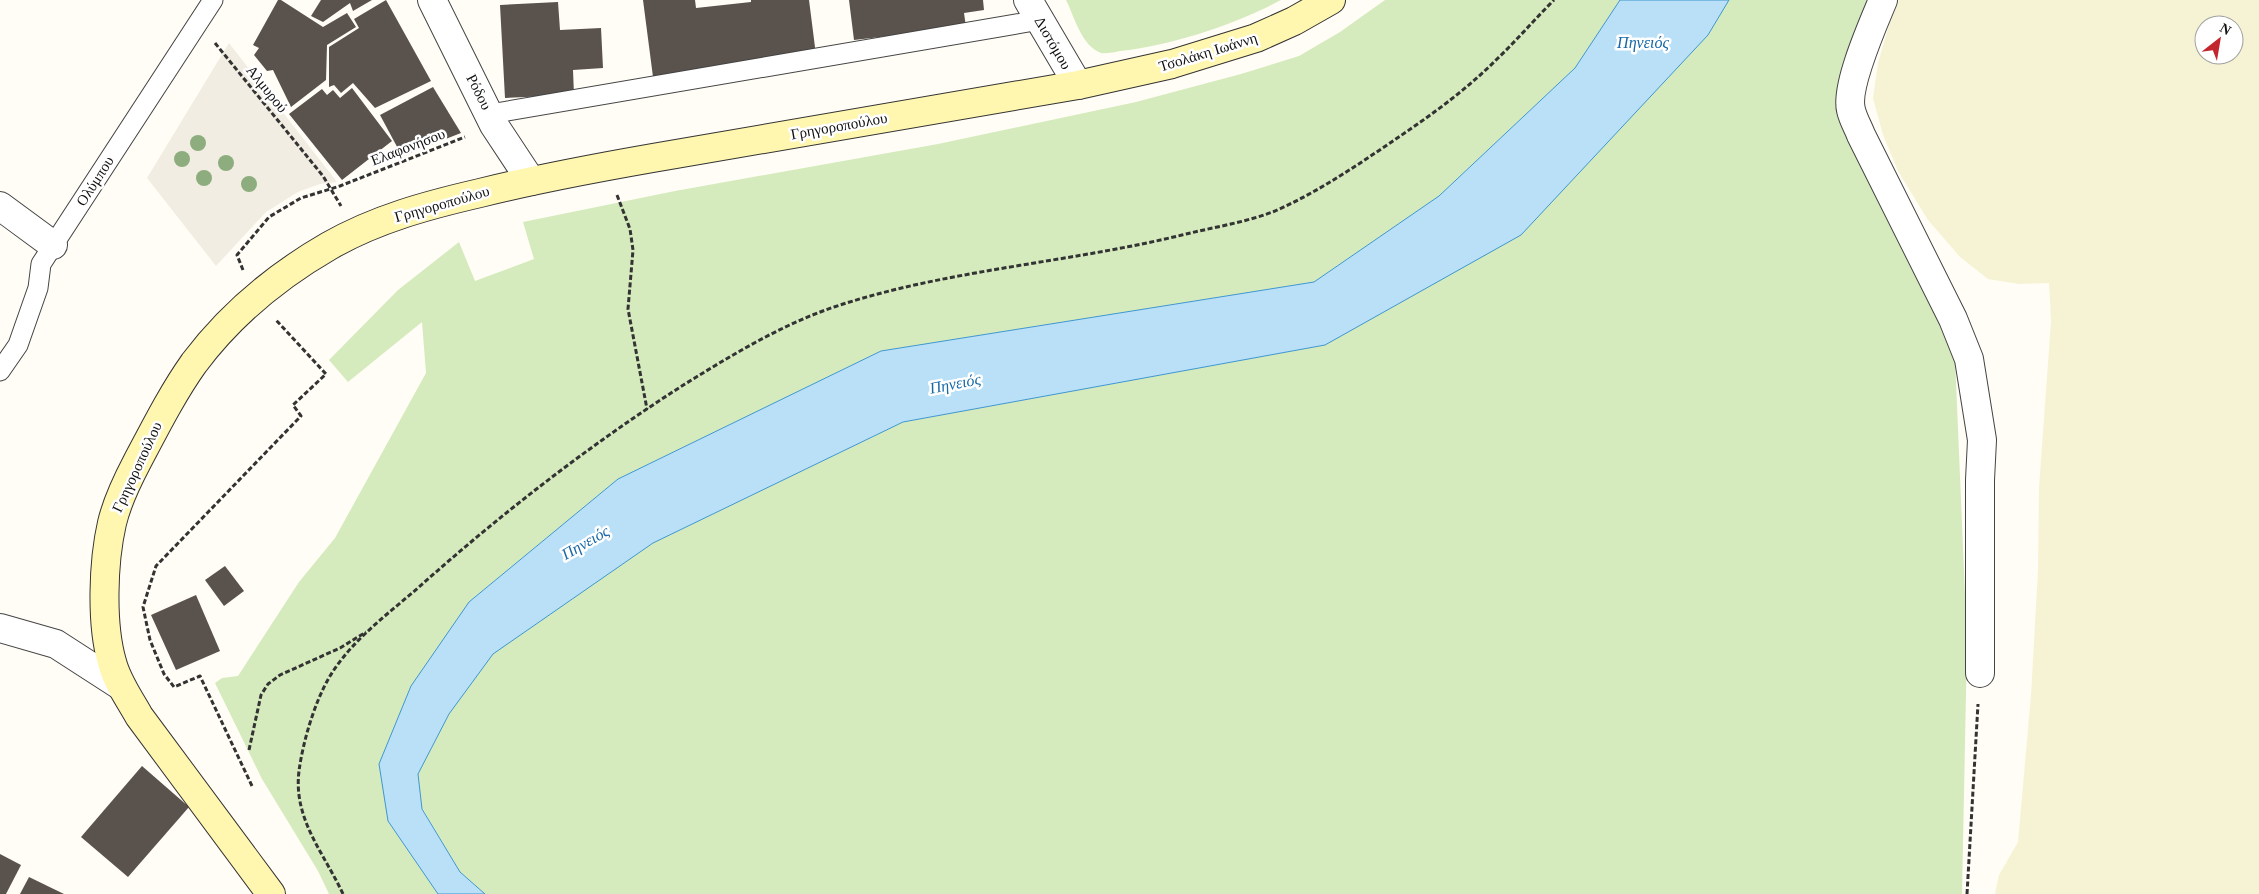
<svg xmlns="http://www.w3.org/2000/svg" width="2259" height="894" font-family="'Times New Roman',serif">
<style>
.farmland{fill:#f6f3d4;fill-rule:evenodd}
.green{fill:#d5ebbd}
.plaza{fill:#f1ede2}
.water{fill:#b9e0f7;stroke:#3f96cf}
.building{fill:#5a524d}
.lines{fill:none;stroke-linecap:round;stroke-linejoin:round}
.lane-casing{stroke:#444;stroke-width:21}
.street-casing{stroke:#444;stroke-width:30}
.secondary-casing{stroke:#333;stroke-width:30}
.path{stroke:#333;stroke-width:3;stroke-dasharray:5 2.5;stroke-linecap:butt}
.lane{stroke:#fff;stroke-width:19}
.street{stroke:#fff;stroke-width:28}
.secondary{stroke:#fff6b0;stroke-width:28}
.tree{fill:#8dad7f}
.labels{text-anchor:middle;stroke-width:5;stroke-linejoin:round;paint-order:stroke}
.street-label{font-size:15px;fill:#111;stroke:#fff}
.water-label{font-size:16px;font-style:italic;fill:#1768a6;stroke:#fff}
</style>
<rect width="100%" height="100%" fill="#fffdf5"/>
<path class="farmland" d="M1899 0H2259V894H1995L1999 875 2018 842 2031 695 2038 570 2039 488 2051 321 2049 283 2019 284 1988 279 1960 257 1928 220 1898 171 1883 135 1873 98 1878 63 1889 25ZM2204 25H2234V55H2204Z"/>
<g class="green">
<path d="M1066 0H1281C1234 25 1172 45 1120 51 1115 52 1106 54 1101 53 1081 45 1075 18 1066 0Z"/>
<path d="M1385 0H1620L1575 68 1439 196 1314 282 881 351 618 479 469 602 388 821 438 894H329L318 871 262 779 215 683 222 678 238 676 299 582 335 538 426 373 422 322 348 382 329 360 398 290 459 242 475 281 534 259 523 222 675 191 938 144 1136 102 1241 74 1299 56 1340 32Z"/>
<path d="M1729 0H1880L1852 101 1954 334 1967 642 1962 894H485L460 872 422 808 418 774 449 714 492 654 653 543 903 422 1325 345 1708 35Z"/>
</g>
<path class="plaza" d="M229 43 337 182 320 184 298 192 266 212 216 266 147 178Z"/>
<path class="water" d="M1620 0H1729L1708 35 1521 235 1325 345 903 422 653 543 493 654 449 714 418 774 422 809 460 872 485 894H438L388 821 379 764 411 686 469 602 618 479 881 351 1314 282 1439 196 1575 68Z"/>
<g class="building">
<path d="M278 0H281L323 27 347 13 356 27 327 45 326 80 291 107 273 70 267 71 254 55 259 48 253 45Z"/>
<path d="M321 0H372L353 11 350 3 323 22 311 16Z"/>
<path d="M386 0 431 81 375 108 353 83 341 93 334 85 329 87V47L359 28 354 19Z"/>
<path d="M643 0H695L696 8 751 2V0H809L816 55 653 77Z"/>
<path d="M849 0H983L984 10 964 13 966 27 854 40Z"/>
<path d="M558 2 560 30 601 28 603 68 573 70 574 95 505 98 500 5Z"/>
<path d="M433 87 461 133 402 156 380 115Z"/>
<path d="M352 88 392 141 342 180 289 114 322 89 327 95 333 90 340 98Z"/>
<path d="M225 566 244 591 224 606 205 580Z"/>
<path d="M196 595 220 651 176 670 151 615Z"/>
<path d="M142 766 189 807 128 877 81 837Z"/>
<path d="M0 854 21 865 6 894H0Z"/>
<path d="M29 877 64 894H20Z"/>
</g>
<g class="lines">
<g class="lane-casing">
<g id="lane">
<path d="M490 114 1040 20"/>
<path d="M0 371 18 345 38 288 41 264 213 0"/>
</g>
</g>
<g class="street-casing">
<g id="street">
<path d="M432 0 494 125 531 181"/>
<path d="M1028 0 1078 85"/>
<path d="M1883 0C1873 24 1845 87 1851 110 1853 119 1858 127 1861 135L1953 319 1969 359 1982 440 1980 480V673"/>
<path d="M0 206 53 245"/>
<path d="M0 628 56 644 121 686"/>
</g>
</g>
<g class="secondary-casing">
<path id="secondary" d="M271 894 139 716C129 698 117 682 112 662 101 624 103 562 112 523 117 502 127 481 137 462 155 428 172 394 194 363 230 315 277 276 329 246 376 219 428 205 480 193 545 177 611 165 676 154 810 131 944 108 1078 85L1172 64 1256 38 1294 21 1331 0"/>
</g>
<g class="path">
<path d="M215 43 323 176 341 206"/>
<path d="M617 195 630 229 633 250 628 309 647 409"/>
<path d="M243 270 237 255 269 217 301 198 340 186 465 137"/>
<path d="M249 750 261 695 268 684 280 675 340 648 366 632"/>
<path d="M252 786 200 676 174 687 164 674 150 640 143 607 156 566 301 416 293 405 326 374 276 320"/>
<path d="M343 894C324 853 293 819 299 771 303 741 315 701 330 676 352 640 388 614 419 587 502 513 591 444 685 384 732 355 781 325 834 307 948 269 1070 263 1186 234 1215 227 1247 222 1275 211 1316 193 1353 168 1390 143 1427 118 1464 92 1496 60 1516 41 1534 20 1554 0"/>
<path d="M1967 894 1978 704"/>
</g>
<use href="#lane" class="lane"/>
<use href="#street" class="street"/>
<use href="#secondary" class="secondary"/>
</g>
<g class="tree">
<circle cx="198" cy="143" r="8"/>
<circle cx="182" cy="159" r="8"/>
<circle cx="226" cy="163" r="8"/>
<circle cx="204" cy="178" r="8"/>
<circle cx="249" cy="184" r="8"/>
</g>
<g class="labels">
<g class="street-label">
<text transform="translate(1053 43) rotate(60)" y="5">Διστόμου</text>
<text transform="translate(1208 52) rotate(-17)" y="5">Τσολάκη Ιωάννη</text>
<text transform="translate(267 89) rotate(51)" y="5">Αλμυρού</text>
<text transform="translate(479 92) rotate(63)" y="5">Ρόδου</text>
<text transform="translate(839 126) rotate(-10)" y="5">Γρηγοροπούλου</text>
<text transform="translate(408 147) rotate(-21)" y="5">Ελαφονήσου</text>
<text transform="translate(95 181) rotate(-57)" y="5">Ολύμπου</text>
<text transform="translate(442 204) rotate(-16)" y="5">Γρηγοροπούλου</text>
<text transform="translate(137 467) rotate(-65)" y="5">Γρηγοροπούλου</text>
</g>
<g class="water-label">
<text x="1643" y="48">Πηνειός</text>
<text transform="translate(955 383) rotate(-11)" y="6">Πηνειός</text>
<text transform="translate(585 542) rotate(-30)" y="6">Πηνειός</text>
</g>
</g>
<g transform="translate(2219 40) rotate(31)"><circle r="24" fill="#ffffff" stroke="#a0a0a0"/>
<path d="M0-4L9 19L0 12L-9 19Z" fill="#c4262e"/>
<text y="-8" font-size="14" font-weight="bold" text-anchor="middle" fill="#111111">N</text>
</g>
</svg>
